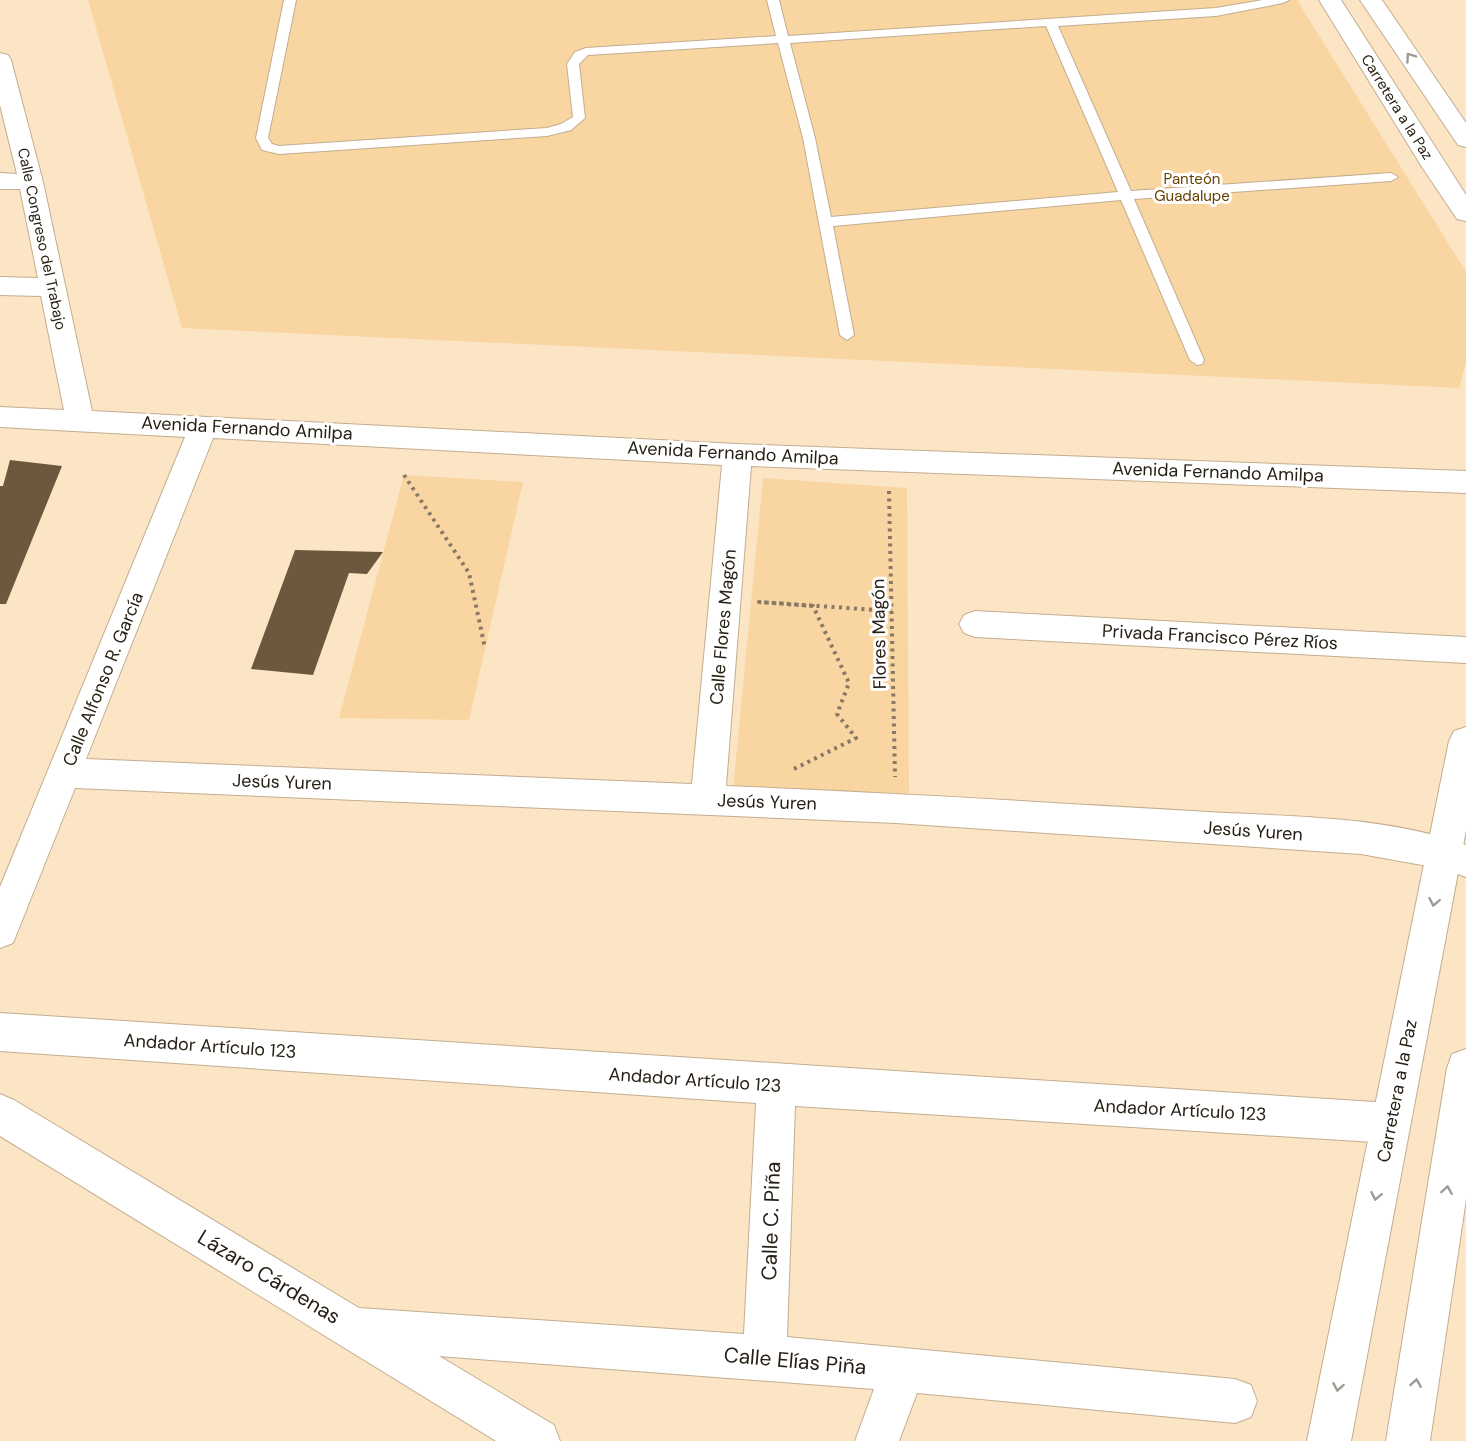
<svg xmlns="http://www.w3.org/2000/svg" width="1466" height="1441" font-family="'DM Sans',sans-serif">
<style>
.green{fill:#f9d5a2}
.building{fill:#6c583c}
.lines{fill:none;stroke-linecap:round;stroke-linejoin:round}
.lane-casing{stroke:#c3ad8f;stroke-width:2}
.street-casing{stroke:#c3ad8f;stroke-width:2}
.secondary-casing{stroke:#c3ad8f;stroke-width:2}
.path{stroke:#877964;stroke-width:4;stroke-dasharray:3 4.5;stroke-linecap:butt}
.lane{fill:#fff;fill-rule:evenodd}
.street{fill:#fff;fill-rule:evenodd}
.secondary{fill:#fff;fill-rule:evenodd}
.oneway{stroke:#9e9b95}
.labels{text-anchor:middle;stroke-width:6;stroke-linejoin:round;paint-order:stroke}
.far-street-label{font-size:15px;fill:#282014;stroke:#fff}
.far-park-label{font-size:15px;fill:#654200;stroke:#fff}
.street-label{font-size:18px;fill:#282014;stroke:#fff}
.near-street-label{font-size:21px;fill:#282014;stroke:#fff}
</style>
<rect width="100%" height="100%" fill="#fce5c5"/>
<g class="green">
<path d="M88 0H1297L1466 272V362L1459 388 182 328Z"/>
<path d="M404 475 523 482 469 720 339 718Z"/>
<path d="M763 478 907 488 909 799 732 800Z"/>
</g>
<g class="building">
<path d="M10 460 62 466 6 604H0V486H3Z"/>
<path d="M295 550 383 552 367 574 349 573 313 675 251 669Z"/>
</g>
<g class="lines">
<g class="lane-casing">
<path id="lane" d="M284 0H296L268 138 272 144 279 146 547 128 561 124 573 117 567 64 575 52 586 48 776 36 767 0H779L788 36 1216 8 1263 0H1289L1283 3 1216 16 1058 26 1131 191 1391 173 1398 177 1391 181 1134 199 1204 360 1202 364 1197 365 1190 360 1121 200 833 226 854 335 847 340 840 335 803 138 778 43 588 55 579 64 585 118 571 130 547 136 279 154 262 150 256 138ZM1046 26 1118 192 831 217 815 138 790 43Z"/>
</g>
<g class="street-casing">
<g id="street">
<path d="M0 53 8 55 11 60 43 182 92 411 737 444 1466 471V493L751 466 726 786C882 792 1037 802 1192 811 1282 817 1380 814 1466 845V877L1444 869 1361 854 896 823 75 788 13 943 0 948V887L185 437 0 427V407L64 410 41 296 0 295V277L38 278 20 189H0V173L17 174 0 105ZM213 438 722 465 692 784 86 759Z"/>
<path d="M975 611 1466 637V663L975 637 964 633 959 624 964 615Z"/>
<path d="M0 1013 1390 1103 1404 1109 1410 1123 1404 1137 1390 1143 795 1106 787 1337 1235 1379 1251 1385 1257 1401 1251 1417 1235 1423 917 1393 899 1441H855L874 1389 439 1356 554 1425 560 1441H496L0 1136V1094L14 1100 359 1308 744 1334 756 1103 0 1051Z"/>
</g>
</g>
<g class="secondary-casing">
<g id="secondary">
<path d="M1319 0H1341L1466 195V221L1457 219 1422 167Z"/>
<path d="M1360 0H1382L1466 123V147L1458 145Z"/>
<path d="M1466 727V830L1351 1441H1307L1449 741 1454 731Z"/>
<path d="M1466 1049V1199L1430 1441H1386L1447 1068 1452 1054Z"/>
</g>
</g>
<g class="path">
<path d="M404 475 469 573 485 648"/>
<path d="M889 491 895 777"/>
<path d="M794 769 856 738 837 714 849 683 813 606 759 602 892 611"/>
</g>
<use href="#lane" class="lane"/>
<use href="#street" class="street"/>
<use href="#secondary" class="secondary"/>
</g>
<defs><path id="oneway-chevron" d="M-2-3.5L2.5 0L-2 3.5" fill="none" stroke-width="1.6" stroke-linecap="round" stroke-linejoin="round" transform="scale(1.5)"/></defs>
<g class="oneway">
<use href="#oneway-chevron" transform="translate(1410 57) rotate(-125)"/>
<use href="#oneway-chevron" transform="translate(1434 902) rotate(101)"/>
<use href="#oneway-chevron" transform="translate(1447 1190) rotate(-81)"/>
<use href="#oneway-chevron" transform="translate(1376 1196) rotate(101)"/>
<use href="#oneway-chevron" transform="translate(1416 1383) rotate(-81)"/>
<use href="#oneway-chevron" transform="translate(1338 1387) rotate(100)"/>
</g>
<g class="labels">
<g class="far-street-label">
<text transform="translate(1397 107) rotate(58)" y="5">Carretera a la Paz</text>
<text transform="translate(42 239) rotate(78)" y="5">Calle Congreso del Trabajo</text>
</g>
<g class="far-park-label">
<text x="1192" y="184">Panteón<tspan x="1192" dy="17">Guadalupe</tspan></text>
</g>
<g class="street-label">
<text transform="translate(247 428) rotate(3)" y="6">Avenida Fernando Amilpa</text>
<text transform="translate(733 453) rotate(3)" y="6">Avenida Fernando Amilpa</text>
<text transform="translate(1218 472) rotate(2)" y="6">Avenida Fernando Amilpa</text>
<text transform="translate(723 627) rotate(-85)" y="6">Calle Flores Magón</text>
<text transform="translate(879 634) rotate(-91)" y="6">Flores Magón</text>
<text transform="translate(1220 637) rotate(3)" y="6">Privada Francisco Pérez Ríos</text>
<text transform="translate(103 679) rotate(-68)" y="6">Calle Alfonso R. García</text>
<text transform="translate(282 782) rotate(2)" y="6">Jesús Yuren</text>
<text transform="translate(767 802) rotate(2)" y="6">Jesús Yuren</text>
<text transform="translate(1253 831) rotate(4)" y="6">Jesús Yuren</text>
<text transform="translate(210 1046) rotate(4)" y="6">Andador Artículo 123</text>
<text transform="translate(695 1080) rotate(4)" y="6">Andador Artículo 123</text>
<text transform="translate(1397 1091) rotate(-79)" y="6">Carretera a la Paz</text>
<text transform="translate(1180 1110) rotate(3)" y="6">Andador Artículo 123</text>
</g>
<g class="near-street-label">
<text transform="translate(771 1221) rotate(-88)" y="7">Calle C. Piña</text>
<text transform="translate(269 1277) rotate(31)" y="7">Lázaro Cárdenas</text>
<text transform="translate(795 1361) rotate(5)" y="7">Calle Elías Piña</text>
</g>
</g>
</svg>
